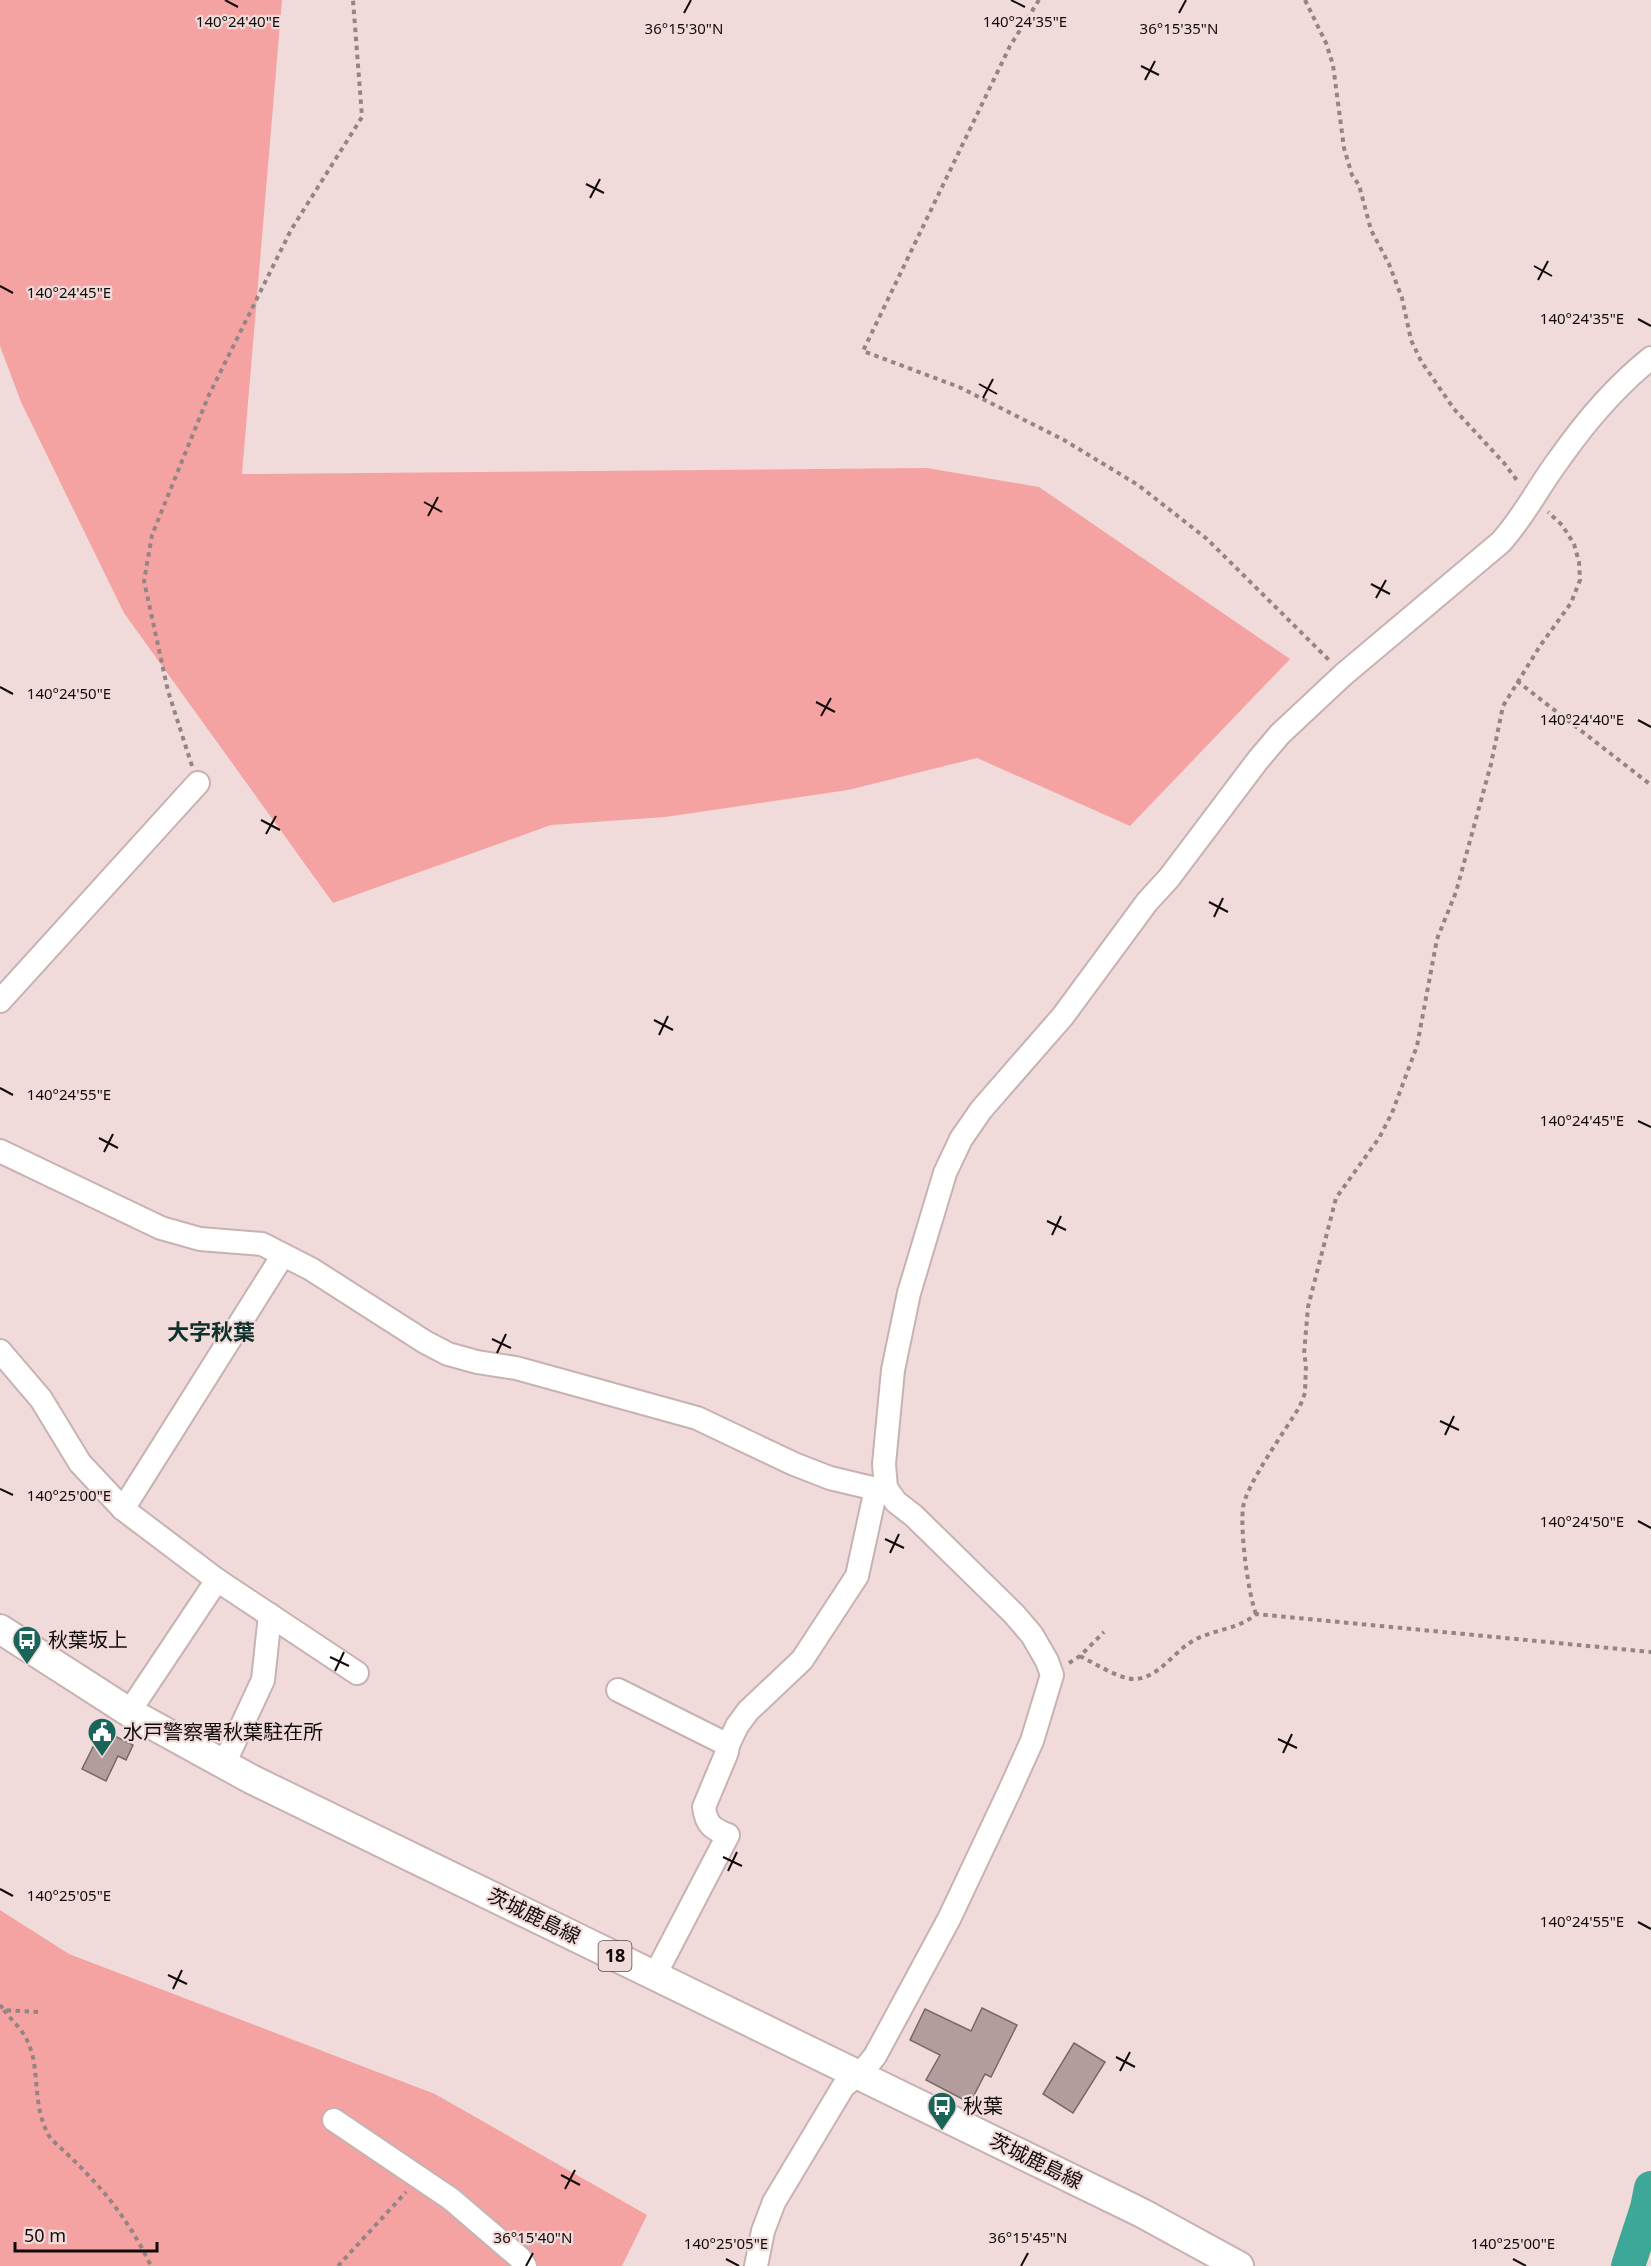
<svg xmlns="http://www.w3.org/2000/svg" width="1651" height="2266" font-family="'Noto Sans','Noto Sans JP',sans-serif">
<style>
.green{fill:#f4a3a2}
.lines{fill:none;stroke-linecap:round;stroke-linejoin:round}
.river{stroke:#3da798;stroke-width:34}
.building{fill:#b29d9c;stroke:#796766;stroke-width:1.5}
.minor-casing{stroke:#c7b2b1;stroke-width:26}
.major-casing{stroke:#c7b2b1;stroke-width:32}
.path{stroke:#948584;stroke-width:4;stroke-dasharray:4.5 4.5;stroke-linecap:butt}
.minor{stroke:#fff;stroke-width:22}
.major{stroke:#fff;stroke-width:28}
.ticks{fill:none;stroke:#120b0b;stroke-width:2}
.labels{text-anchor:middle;stroke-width:4.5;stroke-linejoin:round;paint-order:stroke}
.shield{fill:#f0dbda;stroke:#554949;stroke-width:1.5}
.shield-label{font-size:18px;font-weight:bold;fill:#120b0b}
.poi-label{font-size:20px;fill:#120b0b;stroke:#f0dbda;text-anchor:start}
.street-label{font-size:20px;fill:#120b0b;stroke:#f0dbda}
.quarter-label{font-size:22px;font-weight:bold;fill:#0f312c;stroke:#f0dbda}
.ticks-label{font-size:15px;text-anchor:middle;fill:#120b0b;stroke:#f0dbda;stroke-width:4.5;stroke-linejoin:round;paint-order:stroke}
</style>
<rect width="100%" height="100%" fill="#f0dbda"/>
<g class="green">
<path d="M0 0H282L242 474 927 468 1039 487 1290 659 1130 826 977 758 848 790 665 817 551 825 333 903 124 613 21 402 0 346Z"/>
<path d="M0 1910 69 1954 435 2094 647 2215 622 2266H0Z"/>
</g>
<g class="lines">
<path class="river" d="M1628 2266 1647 2208 1651 2188"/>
</g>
<g class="building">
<path d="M100 1733 114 1740 115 1736 133 1745 126 1760 118 1756 106 1781 82 1769Z"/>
<path d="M982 2008 1017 2025 991 2077 985 2074 970 2103 926 2080 940 2055 910 2040 925 2009 971 2031Z"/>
<path d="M1074 2043 1105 2062 1073 2113 1043 2094Z"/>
</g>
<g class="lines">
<g class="minor-casing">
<g id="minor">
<path d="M0 1001 198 783"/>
<path d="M0 1151 161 1228 200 1239 262 1244 311 1269 425 1342 448 1354 477 1362 516 1368 697 1418 794 1464 830 1478 876 1489 886 1488"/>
<path d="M0 1351 41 1399 80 1463 123 1509 217 1580 357 1673"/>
<path d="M123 1509 283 1255"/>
<path d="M618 1690 728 1745"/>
<path d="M129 1712 217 1580"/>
<path d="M224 1764 263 1680 270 1615"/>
<path d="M655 1975 728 1835C712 1829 706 1824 704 1807L727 1752 728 1745 737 1726 748 1711 802 1660 857 1576 876 1489"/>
<path d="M334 2120 451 2199 520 2258 525 2266"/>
<path d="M756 2266 763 2231 774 2202 843 2087 866 2067 875 2056 949 1919 1009 1792 1032 1741 1052 1675 1047 1661 1032 1635 1014 1614 914 1516 896 1502 886 1488 884 1464 893 1370 909 1293 945 1173 961 1139 981 1110 1063 1016 1147 902 1169 878 1258 760 1280 734 1343 675 1501 542C1526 514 1538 487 1560 458 1586 421 1616 386 1651 358"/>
</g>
</g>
<g class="major-casing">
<path id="major" d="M0 1629 129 1712 251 1779 1142 2213 1239 2266"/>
</g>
<g class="path">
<path d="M1039 0 1010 46 863 351 959 387 1064 440 1138 485 1207 539 1331 662"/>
<path d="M1305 0 1326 43 1333 65 1344 148 1352 175 1359 185 1371 230 1389 264 1402 298 1411 340 1421 361 1454 409 1504 463 1519 483"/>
<path d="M1517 681 1651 785"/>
<path d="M192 766 168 691 144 581 152 535 208 397 291 230 362 117 353 0"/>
<path d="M1256 1614C1248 1593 1240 1531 1243 1508 1245 1486 1287 1428 1300 1406L1305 1393 1306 1364 1304 1354 1308 1307 1336 1198 1379 1138 1392 1113 1417 1046 1437 939 1456 892 1491 764 1503 706 1540 646 1571 603 1580 580 1579 562 1574 544 1562 525 1548 512"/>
<path d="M1080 1656C1094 1663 1121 1680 1135 1679 1157 1678 1171 1656 1188 1644 1209 1629 1237 1631 1256 1614L1651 1652"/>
<path d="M1069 1663 1080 1656 1104 1632"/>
<path d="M0 2005 4 2010 40 2012"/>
<path d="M4 2010C11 2020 22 2029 27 2040 42 2071 30 2106 51 2139 95 2179 125 2212 151 2266"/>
<path d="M338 2266 406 2192"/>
</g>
<use href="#minor" class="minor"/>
<use href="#major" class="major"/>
</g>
<path class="ticks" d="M225 0 238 7M1011 0 1025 7M684 13 691 0M1179 13 1186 0M1141 66 1159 75M1145 80 1155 61M586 184 604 193M590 198 600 179M1534 266 1552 276M1538 280 1548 261M0 286 13 293M1638 319 1651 326M979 384 997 394M983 398 993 379M424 502 442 512M428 516 438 497M1371 584 1390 594M1376 598 1386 580M0 687 13 694M816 702 835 712M821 716 831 698M1638 720 1651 727M261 820 280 830M266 834 276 816M1209 902 1228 912M1214 917 1223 898M654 1020 673 1030M659 1035 668 1016M0 1088 13 1095M1638 1121 1651 1127M99 1138 118 1148M104 1152 113 1134M1047 1221 1066 1230M1052 1235 1061 1216M492 1339 511 1348M497 1353 506 1334M1440 1421 1459 1430M1445 1435 1454 1416M0 1489 13 1495M1638 1521 1651 1528M885 1539 904 1548M890 1553 899 1534M330 1657 349 1666M335 1671 344 1652M1278 1739 1297 1748M1283 1753 1292 1734M723 1857 742 1866M728 1871 737 1852M0 1889 13 1896M1638 1922 1651 1929M168 1975 187 1984M173 1989 182 1970M1116 2057 1135 2067M1120 2071 1130 2052M561 2175 580 2185M565 2189 575 2170M726 2259 739 2266M1513 2259 1526 2266M526 2266 533 2253M1021 2266 1028 2253"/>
<defs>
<g id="bus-pin" transform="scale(1.5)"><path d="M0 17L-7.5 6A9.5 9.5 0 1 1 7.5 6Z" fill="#1b645a" stroke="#f0dbda"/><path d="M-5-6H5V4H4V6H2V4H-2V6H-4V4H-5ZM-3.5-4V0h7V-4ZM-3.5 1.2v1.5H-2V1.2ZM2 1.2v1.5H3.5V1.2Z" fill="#fff"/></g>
<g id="civic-pin" transform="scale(1.5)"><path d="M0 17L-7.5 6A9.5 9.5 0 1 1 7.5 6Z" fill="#1b645a" stroke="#f0dbda"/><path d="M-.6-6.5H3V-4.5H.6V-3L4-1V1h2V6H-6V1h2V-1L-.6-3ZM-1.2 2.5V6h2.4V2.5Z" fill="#fff"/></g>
</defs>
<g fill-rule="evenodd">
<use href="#bus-pin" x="27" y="1640"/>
<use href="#civic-pin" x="102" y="1732"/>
<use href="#bus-pin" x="942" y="2106"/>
</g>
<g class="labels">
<rect class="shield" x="598.5" y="1941" width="33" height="30" rx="4.5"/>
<g class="shield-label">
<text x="615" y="1962">18</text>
</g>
<g class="poi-label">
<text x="48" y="1647">秋葉坂上</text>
<text x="123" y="1739">水戸警察署秋葉駐在所</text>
<text x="963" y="2113">秋葉</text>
</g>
<g class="street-label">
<text transform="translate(534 1916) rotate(26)" y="7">茨城鹿島線</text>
<text transform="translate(1036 2161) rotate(26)" y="7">茨城鹿島線</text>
</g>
<g class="quarter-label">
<text x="211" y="1340">大字秋葉</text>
</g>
</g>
<g class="ticks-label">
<text x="238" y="27">140°24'40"E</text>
<text x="1025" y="27">140°24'35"E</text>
<text x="684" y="34">36°15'30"N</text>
<text x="1179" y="34">36°15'35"N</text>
<text x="69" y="298">140°24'45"E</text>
<text x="1582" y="324">140°24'35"E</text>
<text x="69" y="699">140°24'50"E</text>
<text x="1582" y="725">140°24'40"E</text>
<text x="69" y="1100">140°24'55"E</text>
<text x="1582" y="1126">140°24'45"E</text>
<text x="69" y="1501">140°25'00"E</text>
<text x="1582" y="1527">140°24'50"E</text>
<text x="69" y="1901">140°25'05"E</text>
<text x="1582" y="1927">140°24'55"E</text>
<text x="533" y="2243">36°15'40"N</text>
<text x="1028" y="2243">36°15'45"N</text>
<text x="726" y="2249">140°25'05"E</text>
<text x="1513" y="2249">140°25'00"E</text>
</g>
<path d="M15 2242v9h142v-9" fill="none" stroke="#120b0b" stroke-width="3"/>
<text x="24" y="2242" font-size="18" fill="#120b0b" stroke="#f0dbda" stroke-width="4.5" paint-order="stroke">50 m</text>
</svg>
